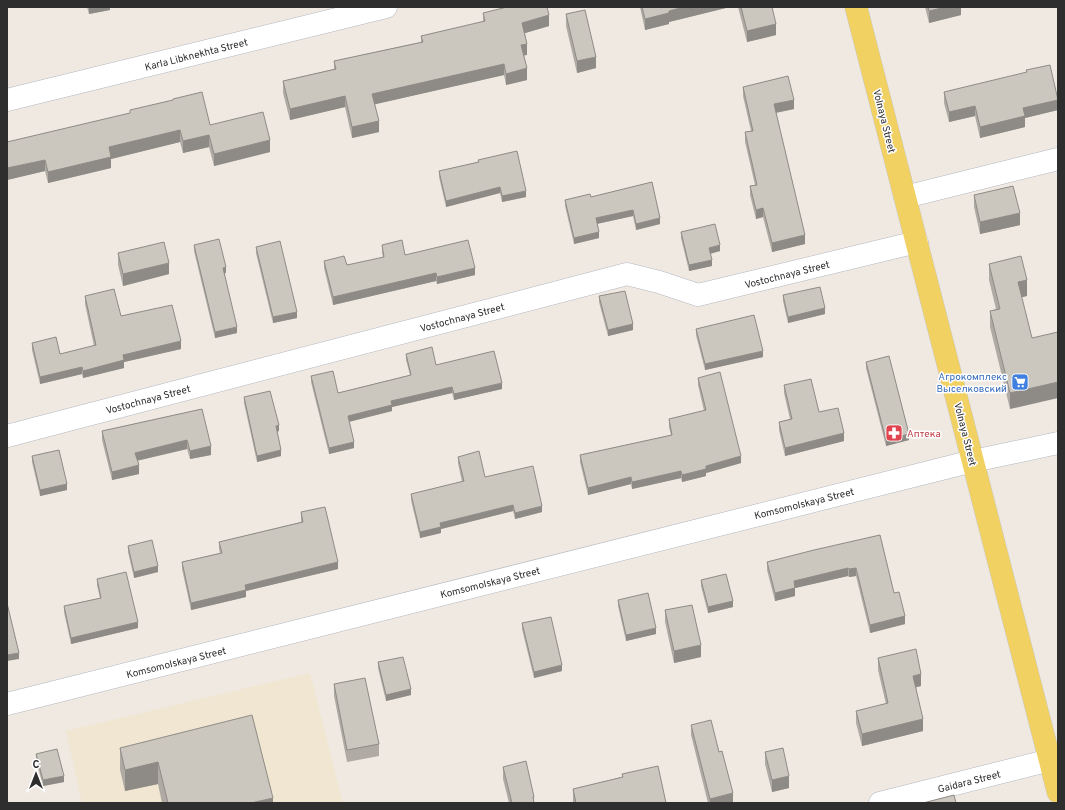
<svg xmlns="http://www.w3.org/2000/svg" width="1065" height="810" font-family="Overpass,sans-serif">
<style>
.education{fill:#f0e6d1}
.lines{fill:none;stroke-linecap:round;stroke-linejoin:round}
.minor-casing{stroke:#b4b7c1;stroke-width:23}
.major-casing{stroke:#c9c9c9;stroke-width:23}
.minor{stroke:#fff;stroke-width:22}
.major{stroke:#f2d163;stroke-width:22}
.wall{fill:#afaba4}
.shaded-wall{fill:#8e8b86}
.building{fill:#cbc7bf;stroke:#8e8b86}
.labels{text-anchor:middle;stroke-width:3;stroke-linejoin:round;paint-order:stroke}
.street-label{font-size:10px;fill:#2e2e2e;stroke:#fff}
.shop-label{font-size:10px;fill:#366cbe;stroke:#fff;text-anchor:end}
.health-label{font-size:10px;fill:#be3a42;stroke:#fff;text-anchor:start}
</style>
<rect width="100%" height="100%" fill="#efe9e1"/>
<path class="education" d="M310 673 343 803H82L66 731Z"/>
<g class="lines">
<g class="minor-casing">
<g id="minor">
<path d="M7 100 386 7"/>
<path d="M905 197 1058 159"/>
<path d="M7 436 627 274 659 282 698 295 917 242"/>
<path d="M7 704 973 461 1058 443"/>
<path d="M880 803 1058 758"/>
</g>
</g>
<g class="major-casing">
<path id="major" d="M856 7 1058 792"/>
</g>
<use href="#minor" class="minor"/>
<use href="#major" class="major"/>
</g>
<g class="wall">
<path d="M87 7H111H110V10L89 14Z"/>
<path d="M640 7H730L669 22V24L645 30Z"/>
<path d="M738 7H772L776 35 747 42Z"/>
<path d="M925 7H961V15L929 23Z"/>
<path d="M483 13 549 26 525 33 527 55H524L527 80 506 85 504 75 375 104 379 132 352 138 345 107 290 120 283 93V81L334 69V61L421 42V36L483 22Z"/>
<path d="M566 14 596 68 577 73 566 26Z"/>
<path d="M743 87 794 109 776 113 805 244 772 252 763 217 756 219 750 195V186L755 185 745 142V132L751 131 743 96Z"/>
<path d="M944 92 1058 100V110L1025 118V127L980 138 975 116 949 122 944 103Z"/>
<path d="M130 110 210 125 270 152 214 166 209 147 183 153 180 142 111 159V168L48 183 45 171 7 180 130 113Z"/>
<path d="M478 160 526 197 502 202 500 193 446 207 439 177V171L478 162Z"/>
<path d="M652 182 660 224 636 230 633 216 597 224 599 238 574 244 565 206V200L591 197Z"/>
<path d="M974 195 1020 225 980 234 974 207Z"/>
<path d="M681 232 720 251 710 254 712 266 689 271 681 238Z"/>
<path d="M194 245 226 273H224L237 333 215 338 194 251Z"/>
<path d="M382 245 405 255 475 275 437 284 436 281 333 305 324 268V261L347 265 383 258 382 252Z"/>
<path d="M256 247 297 318 273 323 256 253Z"/>
<path d="M118 253 169 274 123 286 118 265Z"/>
<path d="M989 264 1027 296 1022 297 1010 409 990 327V311L996 309 989 280Z"/>
<path d="M783 295 825 314 788 323 783 301Z"/>
<path d="M85 296 121 316 181 349 124 362V368L83 378 82 374 40 384 32 350V343L60 354 94 346 85 304Z"/>
<path d="M599 296 633 330 608 336 599 302Z"/>
<path d="M696 329 763 357 705 370 696 335Z"/>
<path d="M406 354 502 389 454 400 452 393 392 407V411L349 422 354 448 329 454 311 382V376L338 393 410 375 406 360Z"/>
<path d="M866 362 909 440 886 446 866 368Z"/>
<path d="M698 378 741 463 706 473V476L682 482 681 478 632 489 631 484 588 495 580 462V455L671 435 669 427V419L704 411 698 385Z"/>
<path d="M784 385 844 441 785 456 779 430V422L790 419 784 393Z"/>
<path d="M244 397 279 431 277 432 281 456 257 462 244 403Z"/>
<path d="M202 409 211 455 190 459 187 449 137 461 139 474 112 480 102 440V431Z"/>
<path d="M32 456 67 490 40 496 32 462Z"/>
<path d="M458 457 485 477 542 512 515 519 513 511 441 529V533L420 538 411 500V494L462 482 458 463Z"/>
<path d="M301 512 338 569 246 591V597L191 610 182 569V562L220 553 219 549V542L301 522Z"/>
<path d="M880 535 894 593 905 624 870 633 856 576 849 577 848 576 795 588V596L775 601 767 570V562Z"/>
<path d="M128 546 158 572 134 578 128 552Z"/>
<path d="M97 579 138 628 71 644 64 612V606L100 598 97 585Z"/>
<path d="M701 580 733 607 708 613 701 586Z"/>
<path d="M618 600 656 634 626 641 618 606Z"/>
<path d="M665 610 701 657 674 663 665 622Z"/>
<path d="M522 623 562 671 534 678 522 629Z"/>
<path d="M878 658 921 686 916 687 923 731 862 746 856 723V711L886 704 878 670Z"/>
<path d="M378 662 411 695 386 701 378 668Z"/>
<path d="M334 684 379 744V756L347 762 334 696Z"/>
<path d="M691 725 719 752 733 803H708L691 735Z"/>
<path d="M120 748 273 803H162L158 784 125 791 120 770Z"/>
<path d="M765 752 789 788 772 792 765 764Z"/>
<path d="M36 754 64 782 43 786 36 760Z"/>
<path d="M503 767 534 797V803H509L503 779Z"/>
<path d="M622 774 666 803H573V789L622 777Z"/>
</g>
<g class="shaded-wall">
<path d="M89 7H111H110V10L89 14Z"/>
<path d="M684 7H730L669 22V24L645 30V19L669 11Z"/>
<path d="M946 7H961V15L929 23V11Z"/>
<path d="M549 15V26L522 34V23Z"/>
<path d="M776 24V35L747 42V31Z"/>
<path d="M527 44V55L521 56V45Z"/>
<path d="M596 57V68L577 73V61Z"/>
<path d="M504 64V75L372 105V94Z"/>
<path d="M527 68V80L506 85V74Z"/>
<path d="M345 96V107L290 120V109Z"/>
<path d="M794 100V109L774 113V104Z"/>
<path d="M1058 100V110L1025 118V127L980 138V127L1023 108Z"/>
<path d="M975 106V116L949 122V112Z"/>
<path d="M379 121V132L352 138V127Z"/>
<path d="M180 130V142L111 159V168L48 183V172L109 147Z"/>
<path d="M209 135V147L183 153V141Z"/>
<path d="M270 140V152L214 166V154Z"/>
<path d="M45 160V171L7 180V168Z"/>
<path d="M500 187V193L446 207V201Z"/>
<path d="M526 191V197L502 202V196Z"/>
<path d="M763 208V217L756 219V210Z"/>
<path d="M633 210V216L596 224V218Z"/>
<path d="M1020 213V225L980 234V222Z"/>
<path d="M660 218V224L636 230V224Z"/>
<path d="M599 232V238L574 244V238Z"/>
<path d="M805 235V244L772 252V243Z"/>
<path d="M720 245V251L709 254V248Z"/>
<path d="M712 260V266L689 271V265Z"/>
<path d="M169 263V274L123 286V274Z"/>
<path d="M226 267V273L223 274V268Z"/>
<path d="M475 268V275L437 284V277Z"/>
<path d="M436 273V281L333 305V297Z"/>
<path d="M1027 280V296L1018 298V282Z"/>
<path d="M825 308V314L788 323V317Z"/>
<path d="M297 312V318L273 323V317Z"/>
<path d="M633 324V330L608 336V330Z"/>
<path d="M237 327V333L215 338V332Z"/>
<path d="M181 341V349L124 362V368L83 378V371L123 355Z"/>
<path d="M763 351V357L705 370V364Z"/>
<path d="M82 367V374L40 384V377Z"/>
<path d="M1058 382V398L1010 409V393Z"/>
<path d="M502 383V389L454 400V394Z"/>
<path d="M452 387V393L392 407V411L348 422V416L391 401Z"/>
<path d="M279 425V431L276 432V426Z"/>
<path d="M844 433V441L785 456V448Z"/>
<path d="M909 434V440L886 446V440Z"/>
<path d="M187 440V449L135 461V453Z"/>
<path d="M354 442V448L329 454V448Z"/>
<path d="M211 446V455L190 459V451Z"/>
<path d="M281 450V456L257 462V456Z"/>
<path d="M741 456V463L706 473V476L682 482V475L706 466Z"/>
<path d="M139 465V474L112 480V472Z"/>
<path d="M681 471V478L632 489V482Z"/>
<path d="M631 477V484L588 495V488Z"/>
<path d="M67 484V490L40 496V490Z"/>
<path d="M513 505V511L441 529V533L420 538V532L440 523Z"/>
<path d="M542 506V512L515 519V513Z"/>
<path d="M338 562V569L246 591V597L191 610V603L245 585Z"/>
<path d="M158 566V572L134 578V572Z"/>
<path d="M848 568V576L795 588V596L775 601V593L794 581Z"/>
<path d="M856 568V576L849 577V569Z"/>
<path d="M733 601V607L708 613V607Z"/>
<path d="M905 616V624L870 633V625Z"/>
<path d="M138 622V628L71 644V638Z"/>
<path d="M656 628V634L626 641V635Z"/>
<path d="M701 645V657L674 663V651Z"/>
<path d="M19 653V659L7 661V655Z"/>
<path d="M562 665V671L534 678V672Z"/>
<path d="M921 674V686L913 688V676Z"/>
<path d="M411 689V695L386 701V695Z"/>
<path d="M923 719V731L862 746V734Z"/>
<path d="M158 762V784L125 791V770Z"/>
<path d="M64 776V782L43 786V780Z"/>
<path d="M789 776V788L772 792V780Z"/>
<path d="M733 793V803H710V799Z"/>
<path d="M273 798V803H251Z"/>
</g>
<g class="building">
<path d="M507 7H547L549 15 522 23 527 44 521 45 527 68 506 74 504 64 372 94 379 121 352 127 345 96 290 109 283 81 336 69 334 61 423 42 421 36 485 21 483 13Z"/>
<path d="M642 7H684L669 11V13L645 19Z"/>
<path d="M741 7H772L776 24 747 31Z"/>
<path d="M928 7H946L929 11Z"/>
<path d="M585 10 596 57 577 61 566 14Z"/>
<path d="M1050 65 1058 100 1023 108 1025 116 980 127 975 106 949 112 944 92 1027 72 1026 70Z"/>
<path d="M788 76 794 100 774 104 805 235 772 243 763 208 756 210 750 186 757 185 745 132 753 131 743 87Z"/>
<path d="M202 92 210 125 263 112 270 140 214 154 209 135 183 141 180 130 109 147 111 157 48 172 45 160 7 168V142L130 113V110L173 100V99Z"/>
<path d="M517 151 526 191 502 196 500 187 446 201 439 171 479 162 478 160Z"/>
<path d="M652 182 660 218 636 224 633 210 596 218 599 232 574 238 565 200 590 194 591 197Z"/>
<path d="M1013 186 1020 213 980 222 974 195Z"/>
<path d="M715 224 720 245 709 248 712 260 689 265 681 232Z"/>
<path d="M219 239 226 267 223 268 237 327 215 332 194 245Z"/>
<path d="M402 240 405 255 468 240 475 268 437 277 436 273 333 297 324 261 344 256 347 265 384 257 382 245Z"/>
<path d="M280 241 297 312 273 317 256 247Z"/>
<path d="M164 242 169 263 123 274 118 253Z"/>
<path d="M1021 256 1027 280 1018 282 1032 338 1058 332V382L1010 393 990 311 1000 309 989 264Z"/>
<path d="M820 287 825 308 788 317 783 295Z"/>
<path d="M114 289 121 316 172 305 181 341 123 355 124 360 83 371 82 367 40 377 32 343 56 337 60 354 96 345 85 296Z"/>
<path d="M625 291 633 324 608 330 599 296Z"/>
<path d="M754 315 763 351 705 364 696 329Z"/>
<path d="M432 347 436 365 494 351 502 383 454 394 452 387 391 401 392 405 348 416 354 442 329 448 311 376 333 371 338 393 411 375 406 354Z"/>
<path d="M889 356 909 434 886 440 866 362Z"/>
<path d="M720 372 741 456 706 466V469L682 475 681 471 632 482 631 477 588 488 580 455 672 435 669 419 706 410 698 378Z"/>
<path d="M811 379 819 412 838 408 844 433 785 448 779 422 792 419 784 385Z"/>
<path d="M270 391 279 425 276 426 281 450 257 456 244 397Z"/>
<path d="M202 409 211 446 190 451 187 440 135 453 139 465 112 472 102 431Z"/>
<path d="M59 450 67 484 40 490 32 456Z"/>
<path d="M479 451 485 477 533 466 542 506 515 513 513 505 440 523 441 527 420 532 411 494 464 481 458 457Z"/>
<path d="M325 507 338 562 245 585 246 590 191 603 182 562 222 553 219 542 303 522 301 512Z"/>
<path d="M880 535 894 593 899 592 905 616 870 625 856 568 849 569 848 568 794 581 795 588 775 593 767 562 814 550Z"/>
<path d="M152 540 158 566 134 572 128 546Z"/>
<path d="M126 572 138 622 71 638 64 606 101 598 97 579Z"/>
<path d="M726 574 733 601 708 607 701 580Z"/>
<path d="M648 593 656 628 626 635 618 600Z"/>
<path d="M7 603 19 653 7 655Z"/>
<path d="M692 605 701 645 674 651 665 610Z"/>
<path d="M551 617 562 665 534 672 522 623Z"/>
<path d="M916 649 921 674 913 676 923 719 862 734 856 711 888 703 878 658Z"/>
<path d="M403 657 411 689 386 695 378 662Z"/>
<path d="M365 678 379 744 347 750 334 684Z"/>
<path d="M252 715 273 798 251 803H168L158 762 125 770 120 748Z"/>
<path d="M711 720 719 752 722 751 733 793 710 799 691 725Z"/>
<path d="M783 748 789 776 772 780 765 752Z"/>
<path d="M57 749 64 776 43 780 36 754Z"/>
<path d="M526 761 534 797H533L534 803H512L503 767Z"/>
<path d="M658 766 666 803H576L573 789 623 777 622 774Z"/>
<path d="M954 795 956 803H923Z"/>
</g>
<defs>
<g id="supermarket-square" transform="scale(0.9)"><rect x="-9" y="-9" width="18" height="18" rx="4" fill="#3f7fe0" stroke="#fff"/><path d="M-6-5.5h2.5l.6 2H6L4.5 2H-2.5L-4.4-4H-6ZM-1.5 3.2a1.3 1.3 0 1 0 .1 0ZM3 3.2a1.3 1.3 0 1 0 .1 0Z" fill="#fff"/></g>
<g id="pharmacy-square" transform="scale(0.9)"><rect x="-9" y="-9" width="18" height="18" rx="4" fill="#e0444e" stroke="#fff"/><path d="M-2-6h4v4h4v4h-4v4h-4v-4h-4v-4h4Z" fill="#fff"/></g>
</defs>
<g fill-rule="evenodd">
<use href="#supermarket-square" x="1020" y="382"/>
<use href="#pharmacy-square" x="894" y="433"/>
</g>
<g class="labels">
<g class="street-label">
<text transform="translate(196 54) rotate(-14)" y="4">Karla Libknekhta Street</text>
<text transform="translate(885 121) rotate(76)" y="4">Volnaya Street</text>
<text transform="translate(787 274) rotate(-14)" y="4">Vostochnaya Street</text>
<text transform="translate(462 317) rotate(-15)" y="4">Vostochnaya Street</text>
<text transform="translate(148 399) rotate(-15)" y="4">Vostochnaya Street</text>
<text transform="translate(966 434) rotate(76)" y="4">Volnaya Street</text>
<text transform="translate(804 503) rotate(-14)" y="4">Komsomolskaya Street</text>
<text transform="translate(490 582) rotate(-14)" y="4">Komsomolskaya Street</text>
<text transform="translate(176 662) rotate(-14)" y="4">Komsomolskaya Street</text>
<text transform="translate(969 781) rotate(-14)" y="4">Gaidara Street</text>
</g>
<g class="shop-label">
<text x="1007" y="380">Агрокомплекс<tspan x="1007" dy="12">Выселковский</tspan></text>
</g>
<g class="health-label">
<text x="907" y="437">Аптека</text>
</g>
</g>
<rect width="1065" height="810" fill="none" stroke="#2e2e2e" stroke-width="16"/>
<g transform="translate(36 774)" stroke="#ffffff" stroke-width="3" paint-order="stroke">
<path d="M0-3L7 15L0 10L-7 15Z" fill="#2e2e2e"/>
<text y="-6" font-size="11" font-weight="bold" text-anchor="middle" fill="#2e2e2e">С</text>
</g>
</svg>
